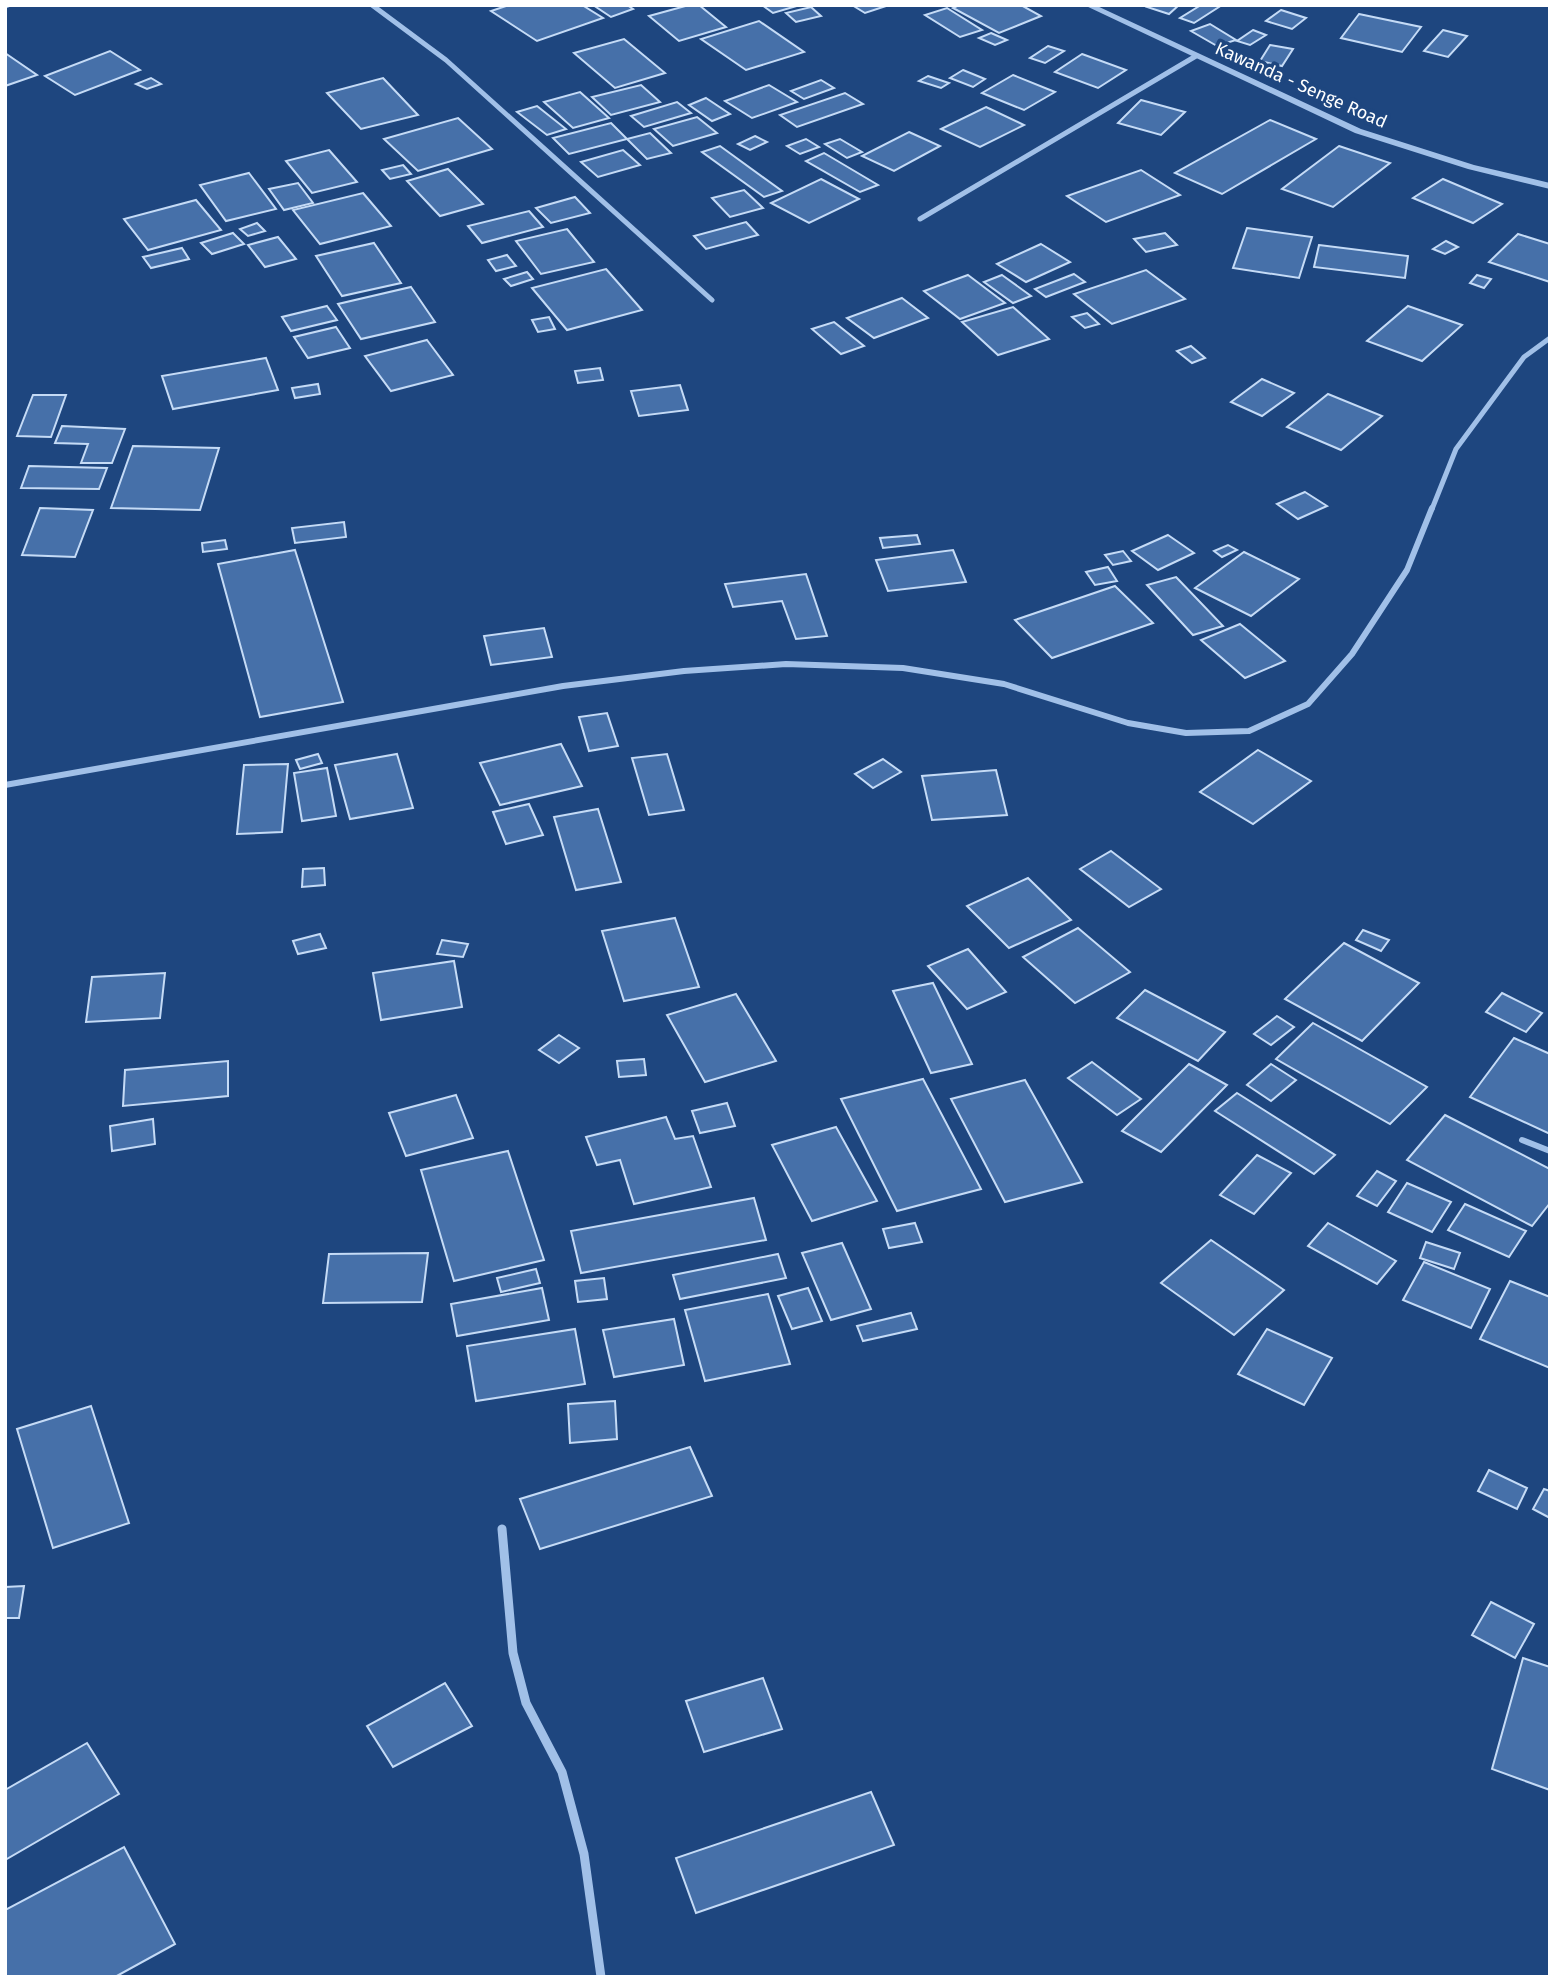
<svg xmlns="http://www.w3.org/2000/svg" width="1555" height="1982" font-family="'Fira Sans',sans-serif">
<style>
.building{fill:#4670a9;stroke:#c5dbf6;stroke-width:2}
.lines{fill:none;stroke-linecap:round;stroke-linejoin:round}
.minor-far2{stroke:#a1c0e8;stroke-width:5}
.minor-far1{stroke:#a1c0e8;stroke-width:6}
.minor{stroke:#a1c0e8;stroke-width:9}
.tertiary{fill:#a1c0e8;fill-rule:evenodd}
.labels{text-anchor:middle;stroke-width:7;stroke-linejoin:round;paint-order:stroke}
.far-street-label{font-size:18px;fill:#fff;stroke:#1e467f}
</style>
<rect width="100%" height="100%" fill="#1e467f"/>
<g class="building">
<path d="M509 5H582L603 18 537 41 491 11Z"/>
<path d="M593 5H627L633 9 611 17Z"/>
<path d="M689 5H699L726 27 679 41 649 16Z"/>
<path d="M762 5H800L773 13Z"/>
<path d="M852 5H884L886 6 865 13Z"/>
<path d="M959 5H1021L1041 16 999 33 953 8Z"/>
<path d="M1150 5H1179L1169 14 1147 7Z"/>
<path d="M1201 5H1222L1194 23 1180 18Z"/>
<path d="M811 7 821 16 796 22 786 13Z"/>
<path d="M947 8 982 30 960 37 925 15Z"/>
<path d="M1281 10 1306 18 1292 29 1266 21Z"/>
<path d="M1359 14 1421 27 1402 52 1341 38Z"/>
<path d="M759 21 804 52 746 70 701 39Z"/>
<path d="M1210 24 1236 40 1217 46 1191 31Z"/>
<path d="M1253 30 1266 35 1250 45 1237 41Z"/>
<path d="M1443 30 1467 36 1448 57 1424 51Z"/>
<path d="M991 33 1007 40 995 45 979 38Z"/>
<path d="M624 39 665 73 615 88 574 53Z"/>
<path d="M1270 45 1293 49 1282 66 1260 61Z"/>
<path d="M1048 46 1064 51 1045 63 1030 58Z"/>
<path d="M110 51 140 70 75 95 45 76Z"/>
<path d="M5 53 37 75 5 86Z"/>
<path d="M1082 54 1126 70 1098 88 1055 72Z"/>
<path d="M963 70 985 79 973 87 950 78Z"/>
<path d="M1013 75 1055 92 1024 110 982 93Z"/>
<path d="M928 76 949 83 941 88 919 81Z"/>
<path d="M151 78 161 84 147 89 136 84Z"/>
<path d="M383 78 418 115 361 129 327 93Z"/>
<path d="M821 80 834 88 804 99 791 91Z"/>
<path d="M641 85 660 102 611 115 592 97Z"/>
<path d="M769 85 797 102 752 118 725 101Z"/>
<path d="M580 92 609 118 573 128 544 102Z"/>
<path d="M845 93 863 104 797 127 780 115Z"/>
<path d="M706 98 730 114 712 121 689 105Z"/>
<path d="M1141 100 1185 112 1161 135 1118 123Z"/>
<path d="M677 102 691 113 644 127 631 116Z"/>
<path d="M537 106 566 129 547 135 517 112Z"/>
<path d="M986 107 1024 125 980 147 941 129Z"/>
<path d="M697 117 717 133 673 146 654 129Z"/>
<path d="M458 118 492 149 418 171 384 139Z"/>
<path d="M1270 120 1316 139 1222 194 1175 173Z"/>
<path d="M611 123 627 139 569 154 553 138Z"/>
<path d="M909 132 940 146 894 171 862 156Z"/>
<path d="M650 133 671 153 647 159 627 139Z"/>
<path d="M755 136 767 142 750 150 738 144Z"/>
<path d="M806 139 819 147 800 154 787 146Z"/>
<path d="M840 139 862 152 847 158 825 144Z"/>
<path d="M720 146 782 191 764 197 702 152Z"/>
<path d="M1339 146 1390 163 1333 207 1282 189Z"/>
<path d="M329 150 357 182 312 193 286 161Z"/>
<path d="M623 150 640 165 598 177 581 162Z"/>
<path d="M824 153 878 185 860 192 806 161Z"/>
<path d="M403 165 411 174 390 179 382 170Z"/>
<path d="M448 169 483 204 440 216 407 181Z"/>
<path d="M1141 170 1180 195 1106 222 1067 196Z"/>
<path d="M249 173 276 209 226 221 200 185Z"/>
<path d="M821 179 859 199 809 223 771 203Z"/>
<path d="M1443 179 1502 204 1473 223 1413 198Z"/>
<path d="M298 183 313 203 284 210 269 189Z"/>
<path d="M744 190 763 208 730 217 712 198Z"/>
<path d="M363 193 391 226 320 244 293 210Z"/>
<path d="M575 197 590 213 551 223 536 208Z"/>
<path d="M196 200 221 230 148 250 124 219Z"/>
<path d="M529 211 543 227 482 243 468 226Z"/>
<path d="M746 222 758 235 706 249 694 236Z"/>
<path d="M257 223 265 231 248 236 240 229Z"/>
<path d="M1247 228 1312 237 1299 278 1233 268Z"/>
<path d="M567 229 594 262 541 274 516 241Z"/>
<path d="M233 233 244 244 212 254 201 243Z"/>
<path d="M1165 233 1177 245 1146 252 1134 239Z"/>
<path d="M1518 234 1550 244V282L1489 262Z"/>
<path d="M278 237 296 259 265 267 248 245Z"/>
<path d="M1446 241 1458 247 1445 254 1433 249Z"/>
<path d="M374 243 401 283 342 296 316 256Z"/>
<path d="M1041 244 1070 262 1026 282 997 264Z"/>
<path d="M1319 245 1408 256 1405 278 1314 267Z"/>
<path d="M182 248 189 259 151 268 143 257Z"/>
<path d="M507 255 516 266 496 271 488 260Z"/>
<path d="M606 269 642 310 567 330 532 288Z"/>
<path d="M1146 270 1185 299 1112 324 1074 294Z"/>
<path d="M527 272 533 279 511 286 504 279Z"/>
<path d="M1074 274 1085 282 1046 297 1035 289Z"/>
<path d="M968 275 1005 303 960 319 924 291Z"/>
<path d="M1002 275 1031 296 1013 303 984 282Z"/>
<path d="M1477 275 1491 279 1484 288 1470 283Z"/>
<path d="M411 287 435 322 361 339 338 304Z"/>
<path d="M902 298 928 318 874 338 847 318Z"/>
<path d="M327 306 337 320 291 331 282 317Z"/>
<path d="M1408 306 1462 325 1422 361 1367 341Z"/>
<path d="M1013 307 1049 339 998 355 962 322Z"/>
<path d="M1087 313 1099 324 1085 328 1072 317Z"/>
<path d="M549 317 555 329 538 332 532 320Z"/>
<path d="M834 322 864 346 841 354 812 329Z"/>
<path d="M336 327 350 348 308 358 294 337Z"/>
<path d="M427 340 453 375 391 391 365 356Z"/>
<path d="M1191 346 1205 358 1192 363 1177 351Z"/>
<path d="M266 358 278 390 173 409 162 376Z"/>
<path d="M600 368 603 380 578 383 575 371Z"/>
<path d="M1262 379 1294 393 1262 416 1231 402Z"/>
<path d="M318 384 320 394 295 398 292 388Z"/>
<path d="M680 385 688 410 639 416 631 391Z"/>
<path d="M1328 394 1382 416 1341 450 1287 427Z"/>
<path d="M33 395H66L51 437 17 436Z"/>
<path d="M62 426 125 429 112 463H81L88 444 55 443Z"/>
<path d="M133 446 219 448 200 510 111 508Z"/>
<path d="M29 466 107 468 99 489 21 488Z"/>
<path d="M1305 492 1327 506 1298 519 1277 504Z"/>
<path d="M40 508 93 510 75 557 22 555Z"/>
<path d="M344 522 346 537 295 543 292 528Z"/>
<path d="M917 535 920 544 883 548 880 538Z"/>
<path d="M1168 535 1194 553 1158 570 1132 551Z"/>
<path d="M225 540 227 549 203 552 202 543Z"/>
<path d="M1228 545 1237 550 1222 557 1214 551Z"/>
<path d="M295 550 343 702 260 717 218 564Z"/>
<path d="M953 550 966 582 888 591 876 560Z"/>
<path d="M1123 551 1131 561 1113 565 1105 555Z"/>
<path d="M1244 552 1299 579 1251 616 1195 588Z"/>
<path d="M1108 567 1117 581 1095 585 1086 572Z"/>
<path d="M806 574 827 636 796 639 782 601 733 607 725 584Z"/>
<path d="M1176 577 1223 626 1193 635 1147 585Z"/>
<path d="M1115 586 1153 623 1052 658 1015 620Z"/>
<path d="M1240 624 1285 661 1245 678 1201 640Z"/>
<path d="M544 628 552 657 491 665 484 636Z"/>
<path d="M607 713 618 746 589 751 579 717Z"/>
<path d="M561 744 582 786 500 805 480 763Z"/>
<path d="M1258 750 1311 781 1253 824 1200 792Z"/>
<path d="M318 754 322 763 300 769 296 760Z"/>
<path d="M397 754 413 808 350 819 335 765Z"/>
<path d="M667 754 684 810 649 815 632 758Z"/>
<path d="M883 759 901 772 873 788 855 774Z"/>
<path d="M288 764 282 832 237 834 244 765Z"/>
<path d="M327 768 336 816 302 821 294 773Z"/>
<path d="M996 770 1007 815 932 820 922 776Z"/>
<path d="M529 804 543 835 506 844 493 812Z"/>
<path d="M598 809 621 882 576 890 554 817Z"/>
<path d="M1111 851 1161 889 1129 907 1080 869Z"/>
<path d="M324 868 325 885 302 887 303 869Z"/>
<path d="M1028 878 1071 920 1009 948 967 906Z"/>
<path d="M675 918 699 987 624 1001 602 931Z"/>
<path d="M1078 928 1130 972 1075 1003 1023 957Z"/>
<path d="M1363 930 1389 940 1381 951 1356 940Z"/>
<path d="M320 934 326 948 298 954 293 941Z"/>
<path d="M442 940 468 944 463 957 437 954Z"/>
<path d="M1344 943 1419 983 1362 1041 1285 999Z"/>
<path d="M968 949 1006 992 967 1009 928 966Z"/>
<path d="M454 961 462 1007 381 1020 373 973Z"/>
<path d="M165 973 160 1018 86 1022 92 977Z"/>
<path d="M933 983 972 1064 931 1073 893 991Z"/>
<path d="M1145 990 1225 1032 1198 1061 1117 1018Z"/>
<path d="M1502 993 1542 1013 1526 1032 1486 1012Z"/>
<path d="M736 994 776 1061 705 1082 667 1015Z"/>
<path d="M1277 1016 1294 1027 1271 1045 1254 1034Z"/>
<path d="M1313 1023 1427 1087 1390 1124 1276 1059Z"/>
<path d="M559 1035 579 1048 559 1063 539 1050Z"/>
<path d="M1514 1038 1550 1054V1134L1470 1097Z"/>
<path d="M644 1059 646 1075 619 1077 617 1061Z"/>
<path d="M228 1061V1096L123 1106 125 1070Z"/>
<path d="M1092 1062 1141 1099 1117 1115 1068 1078Z"/>
<path d="M1189 1064 1227 1085 1161 1152 1122 1131Z"/>
<path d="M1271 1064 1296 1080 1271 1101 1247 1085Z"/>
<path d="M923 1079 981 1189 897 1211 841 1099Z"/>
<path d="M1025 1080 1082 1182 1005 1202 951 1099Z"/>
<path d="M1237 1093 1335 1155 1314 1174 1215 1111Z"/>
<path d="M456 1095 473 1138 406 1156 389 1113Z"/>
<path d="M727 1103 735 1126 700 1133 692 1111Z"/>
<path d="M1445 1115 1550 1169V1203L1532 1226 1407 1160Z"/>
<path d="M666 1117 675 1139 693 1136 711 1187 634 1204 620 1160 597 1165 586 1137Z"/>
<path d="M153 1119 155 1144 112 1151 110 1126Z"/>
<path d="M836 1127 877 1201 812 1221 772 1145Z"/>
<path d="M508 1151 544 1260 454 1281 421 1170Z"/>
<path d="M1257 1155 1291 1173 1254 1214 1220 1195Z"/>
<path d="M1377 1171 1396 1181 1377 1206 1357 1196Z"/>
<path d="M1407 1183 1451 1202 1432 1232 1388 1212Z"/>
<path d="M754 1198 766 1240 581 1273 571 1231Z"/>
<path d="M1465 1204 1526 1231 1509 1257 1448 1230Z"/>
<path d="M915 1223 922 1242 889 1248 883 1229Z"/>
<path d="M1328 1223 1396 1261 1377 1284 1308 1246Z"/>
<path d="M1211 1240 1284 1290 1234 1335 1161 1283Z"/>
<path d="M1426 1242 1460 1253 1454 1269 1420 1258Z"/>
<path d="M842 1243 871 1309 831 1320 802 1253Z"/>
<path d="M428 1253 422 1302 323 1303 329 1254Z"/>
<path d="M778 1254 786 1278 680 1299 673 1275Z"/>
<path d="M1424 1262 1490 1289 1471 1328 1403 1300Z"/>
<path d="M536 1269 540 1283 501 1292 497 1278Z"/>
<path d="M604 1278 607 1299 578 1302 575 1281Z"/>
<path d="M1510 1281 1550 1297V1368L1480 1339Z"/>
<path d="M542 1288 549 1320 457 1336 451 1304Z"/>
<path d="M808 1288 822 1321 792 1329 778 1296Z"/>
<path d="M768 1294 790 1364 705 1381 685 1310Z"/>
<path d="M911 1313 917 1329 863 1341 857 1326Z"/>
<path d="M674 1319 684 1365 614 1377 603 1330Z"/>
<path d="M575 1329 585 1384 476 1401 467 1346Z"/>
<path d="M1267 1329 1332 1358 1304 1405 1238 1374Z"/>
<path d="M615 1401 617 1439 570 1443 568 1404Z"/>
<path d="M91 1406 129 1523 53 1548 17 1429Z"/>
<path d="M690 1447 712 1496 540 1549 520 1499Z"/>
<path d="M1489 1470 1527 1488 1517 1509 1478 1491Z"/>
<path d="M1544 1489 1550 1491V1518L1533 1509Z"/>
<path d="M24 1586 19 1618H5V1587Z"/>
<path d="M1491 1602 1534 1624 1515 1658 1472 1635Z"/>
<path d="M1523 1658 1550 1667V1790L1492 1769Z"/>
<path d="M763 1678 782 1729 704 1752 686 1701Z"/>
<path d="M445 1683 472 1726 393 1767 367 1726Z"/>
<path d="M87 1743 119 1794 5 1860V1790Z"/>
<path d="M871 1792 894 1845 696 1913 676 1858Z"/>
<path d="M124 1847 175 1944 115 1977H5V1910Z"/>
</g>
<g class="lines">
<g class="minor-far2">
<path d="M372 5 446 60 712 300"/>
<path d="M920 219 1196 56"/>
<path d="M1432 509 1456 449 1524 357 1550 338"/>
</g>
<g class="minor-far1">
<path d="M5 785 563 686 684 671 786 664 903 668 1004 684 1128 723 1186 733 1249 731 1308 704 1352 654 1407 570 1432 508"/>
<path d="M1522 1140 1550 1151"/>
</g>
<path class="minor" d="M502 1529 513 1653 526 1703 562 1772 584 1854 601 1977"/>
<g class="tertiary">
<path d="M5 5H14L5 9Z"/>
<path d="M1084 5H1095L1361 129 1474 165 1550 183V189L1468 169 1355 133Z"/>
</g>
</g>
<g class="labels">
<g class="far-street-label">
<text transform="translate(1301 85) rotate(24)" y="6">Kawanda - Senge Road</text>
</g>
</g>
<rect width="1555" height="1982" fill="none" stroke="#ffffff" stroke-width="14"/>
</svg>
